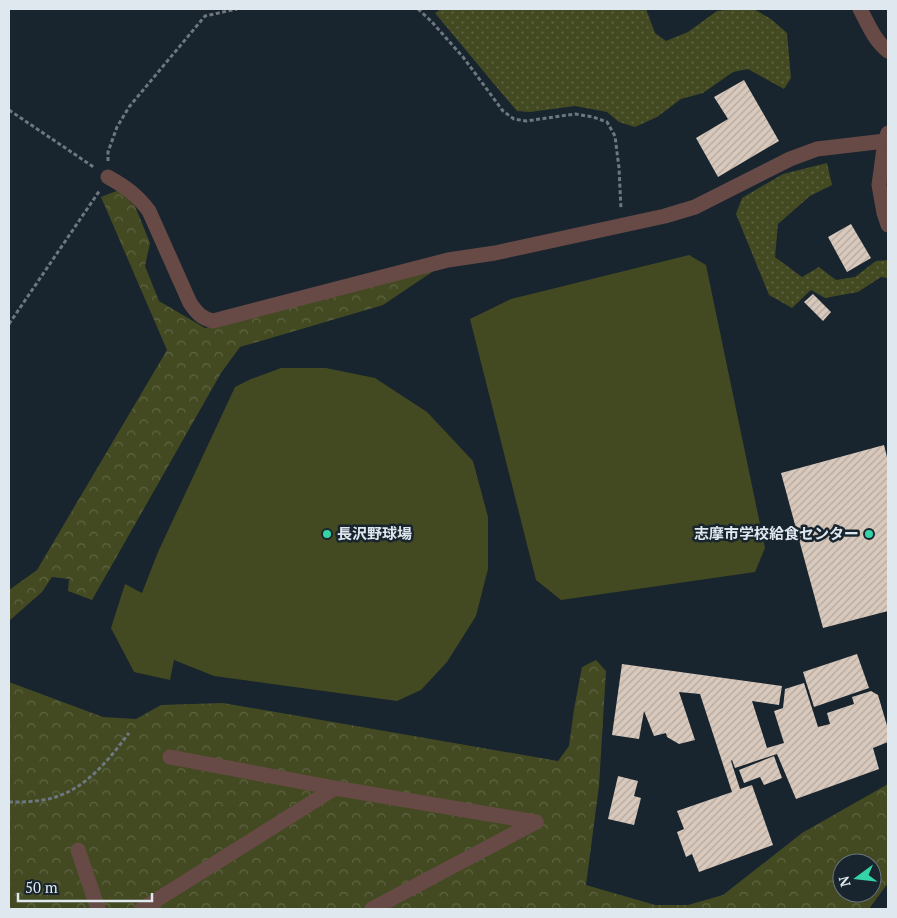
<svg xmlns="http://www.w3.org/2000/svg" width="897" height="918" font-family="'PT Serif','Noto Sans JP',serif">
<style>
.grass{fill:url(#grass-dots)}
.forest{fill:url(#forest-crowns);fill-rule:evenodd}
.pitch{fill:#434a22}
.building{fill:url(#building-hatch)}
.lines{fill:none;stroke-linecap:round;stroke-linejoin:round}
.path{stroke:#6d7780;stroke-width:3;stroke-dasharray:4 2.5;stroke-linecap:butt}
.minor{stroke:#674a45;stroke-width:15}
.poi-dot{fill:#35d4a7;stroke:#18242e;stroke-width:2}
.labels{text-anchor:middle;stroke-width:5;stroke-linejoin:round;paint-order:stroke}
.poi-label{font-size:15px;font-weight:bold;fill:#e0e8ef;stroke:#18242e;text-anchor:start}
</style>
<defs>
<pattern id="grass-dots" width="8" height="8" patternUnits="userSpaceOnUse" patternTransform="scale(1.25)"><rect width="8" height="8" fill="#434a22"/><path d="M2 2h.1M6 6h.1" fill="none" stroke="#5e6442" stroke-width="1.8" stroke-linecap="round"/></pattern>
<pattern id="forest-crowns" width="20" height="18" patternUnits="userSpaceOnUse" patternTransform="scale(1.25)"><rect width="20" height="18" fill="#434a22"/><path d="M2 6a3 3 0 1 1 6 0M12 15a3 3 0 1 1 6 0" fill="none" stroke="#5e6442"/></pattern>
<pattern id="building-hatch" width="6" height="6" patternUnits="userSpaceOnUse" patternTransform="scale(1.25)"><rect width="6" height="6" fill="#d8c9bc"/><path d="M-1 1l2-2M0 6l6-6M5 7l2-2" fill="none" stroke="#b3a89f"/></pattern>
</defs>
<rect width="100%" height="100%" fill="#18242e"/>
<g class="grass">
<path d="M441 9H646L655 33 666 41 688 32 717 11 735 9H754L771 19 787 33 791 78 784 89 748 69 733 72 703 93 681 99 657 117 635 127 619 122 607 112 575 106 530 112 517 111 499 90 435 13Z"/>
<path d="M827 163 832 185 810 196 778 224 775 257 802 277 819 267 836 280 855 277 876 261 888 260V278L881 277 858 292 825 298 811 290 792 308 769 295 736 214 742 198 783 174Z"/>
</g>
<g class="forest">
<path d="M119 190 135 206 150 243 145 266 159 301 205 328 435 270 383 305 240 347 221 373 92 600 68 591 69 579 52 577 42 592 9 621V590L37 570 167 350 101 197Z"/>
<path d="M596 660 606 671 599 786 586 885 655 905H688L723 895 802 833 888 784V883L869 909H523L522 907 517 909H9V682L103 717 136 719 161 705 223 703 558 761 569 746 574 709 582 667ZM842 863H872V893H842Z"/>
</g>
<g class="pitch">
<path d="M689 255 706 265 765 548 755 572 561 600 536 580 470 319 511 299Z"/>
<path d="M281 368H326L375 378 427 412 473 461 488 517V569L476 616 447 662 421 690 397 701 214 676 174 660 170 680 134 672 111 628 125 584 142 593 158 552 235 387 251 379Z"/>
</g>
<g class="building">
<path d="M744 80 779 141 718 177 696 138 728 119 714 97Z"/>
<path d="M851 224 871 258 847 272 828 237Z"/>
<path d="M813 294 831 312 823 321 804 302Z"/>
<path d="M884 445 888 461V611L823 628 781 473Z"/>
<path d="M857 654 869 688 814 707 803 672Z"/>
<path d="M622 664 782 686 779 705 752 701 767 748 784 743 774 711 783 708 785 689 804 683 818 727 830 724 827 713 854 704 852 697 871 691 878 695 888 729V742L873 748 879 769 796 799 777 754 735 768 732 760 731 761 740 789 752 785 773 845 699 872 692 854 686 857 677 832 684 829 677 811 732 792 700 694 679 692 695 740 679 744 667 737 666 733 654 736 644 711 639 739 612 735Z"/>
<path d="M774 756 782 778 764 785 760 777 744 783 739 770Z"/>
<path d="M618 776 638 781 634 796 641 798 634 825 608 819Z"/>
</g>
<g class="lines">
<g class="path">
<path d="M418 9 431 21 463 57 503 111 514 119 526 121 575 114 593 117 607 122 615 136 619 168 621 209"/>
<path d="M9 110 95 168"/>
<path d="M108 161V152L117 127 129 107 205 16 237 9"/>
<path d="M9 324 100 190"/>
<path d="M9 802C20 802 32 802 43 800 82 794 107 762 129 733"/>
</g>
<g class="minor">
<path d="M860 9C868 24 874 40 888 51"/>
<path d="M888 133 885 141 879 185 884 213 888 225"/>
<path d="M108 177C126 187 137 195 149 211L190 303C197 313 201 318 213 321L448 260 495 253 665 216 695 207 790 159 817 149 885 141"/>
<path d="M170 757 335 788"/>
<path d="M78 850 98 909"/>
<path d="M142 909 335 788 536 822"/>
<path d="M372 909 536 822"/>
</g>
</g>
<g class="poi-dot">
<circle cx="327" cy="534" r="5"/>
<circle cx="869" cy="534" r="5"/>
</g>
<g class="labels">
<g class="poi-label">
<text x="337" y="539">長沢野球場</text>
<text x="859" y="539" text-anchor="end">志摩市学校給食センター</text>
</g>
</g>
<rect width="897" height="918" fill="none" stroke="#e0e8ef" stroke-width="20"/>
<g transform="translate(857 878) rotate(255)"><circle r="24" fill="#18242e" stroke="#68727b"/>
<path d="M0-4L9 19L0 12L-9 19Z" fill="#35d4a7"/>
<text y="-8" font-size="14" font-weight="bold" text-anchor="middle" fill="#e0e8ef">N</text>
</g>
<path d="M18 893v8h134v-8" fill="none" stroke="#e0e8ef" stroke-width="2.5"/>
<text x="25" y="893" font-size="15" fill="#e0e8ef" stroke="#18242e" stroke-width="4" paint-order="stroke">50 m</text>
</svg>
